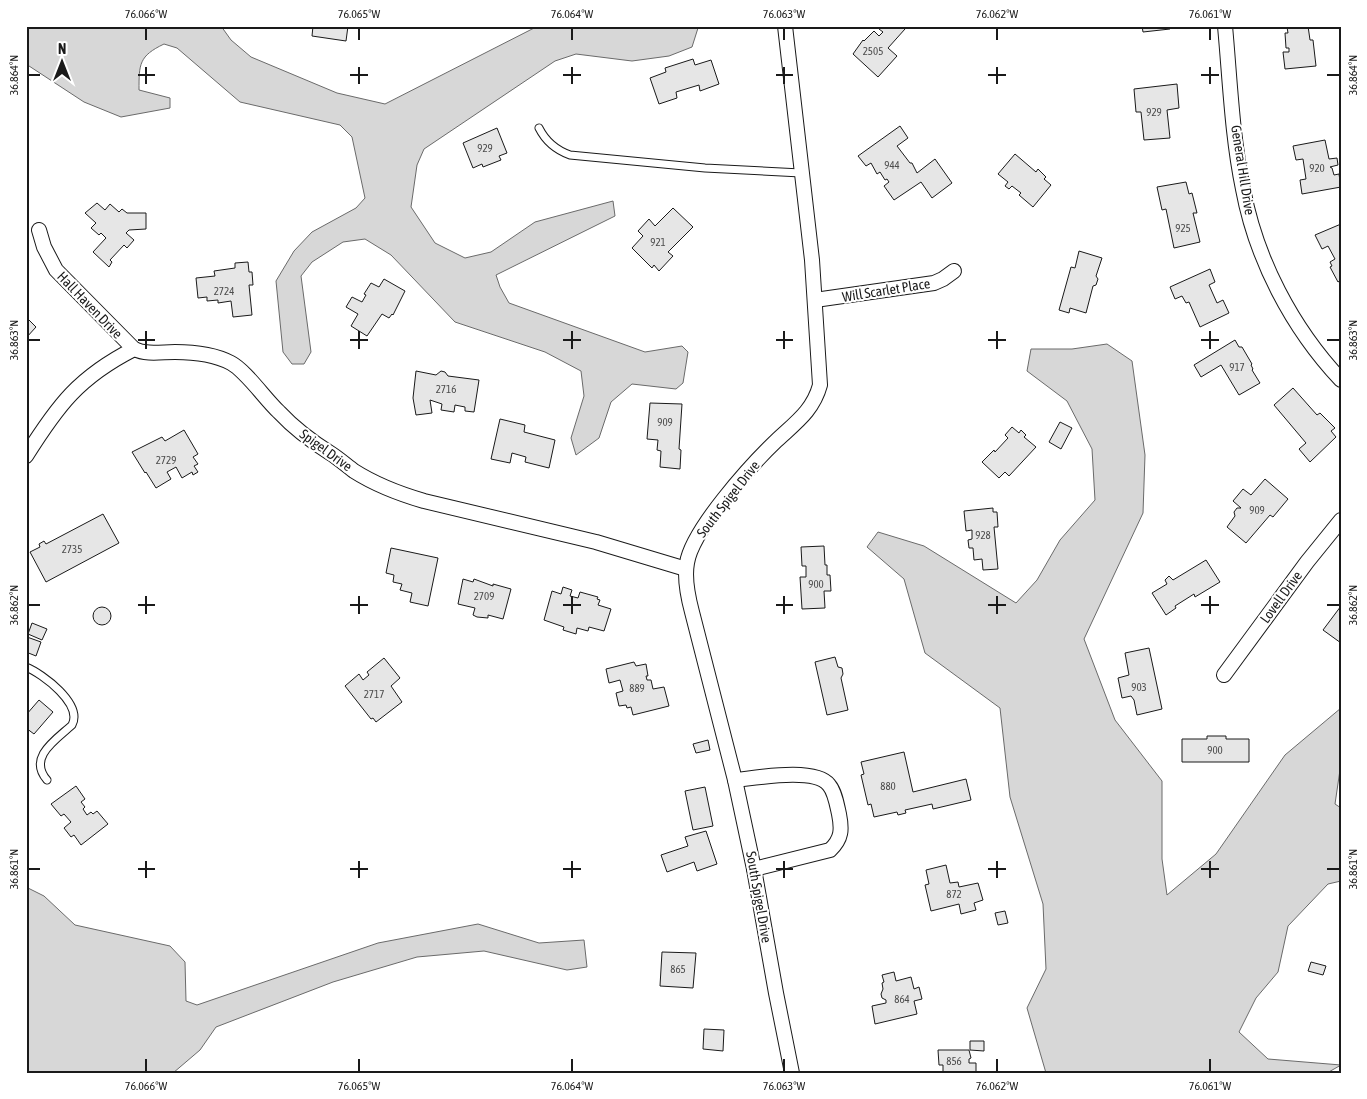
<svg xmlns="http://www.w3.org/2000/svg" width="1367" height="1099" font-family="'Asap Condensed',sans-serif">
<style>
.water{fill:#d7d7d7;stroke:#6a6a6a}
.building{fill:#e6e6e6;stroke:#1a1a1a}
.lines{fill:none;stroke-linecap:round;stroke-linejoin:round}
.lane-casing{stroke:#1a1a1a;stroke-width:9}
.street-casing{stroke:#1a1a1a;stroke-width:16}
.lane{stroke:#fff;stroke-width:7}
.street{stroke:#fff;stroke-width:14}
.ticks{fill:none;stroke:#1a1a1a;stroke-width:2}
.labels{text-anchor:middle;stroke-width:4;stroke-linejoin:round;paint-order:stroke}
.number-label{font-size:11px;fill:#4d4d4d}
.street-label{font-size:14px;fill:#1a1a1a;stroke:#fff}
.neatline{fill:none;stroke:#1a1a1a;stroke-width:2}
.ticks-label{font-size:12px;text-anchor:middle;fill:#1a1a1a}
</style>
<rect width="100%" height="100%" fill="#fff"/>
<g class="water">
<path d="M26 26H221L231 40 251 57 337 93 385 104 538 26 698 28 692 47 669 56 632 61 576 54 555 61 424 149 417 165 411 207 435 243 465 258 491 252 535 222 613 201 615 216 496 275 500 287 509 303 645 352 682 346 688 352 683 383 676 389 632 384 611 402 599 438 576 455 571 438 584 396 581 371 545 352 455 322 391 255 365 239 343 242 312 262 301 276 311 352 304 364H292L283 352 276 281 294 251 312 232 356 208 365 198 352 137 340 125 240 102 177 48 164 44C139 56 139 64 139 90L170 98V108L121 117 84 102 26 64Z"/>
<path d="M1107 344 1132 361 1145 455 1143 513 1084 639 1115 720 1162 781V859L1167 895 1216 854 1285 755 1341 708V763L1335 804 1341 808V881L1328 884 1288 926 1278 972 1256 998 1239 1032 1268 1059 1341 1065 1327 1073H1046L1027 1008 1046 969 1043 904 1010 797 1000 708 925 653 904 579 867 547 878 532 924 546 1016 603 1037 580 1060 540 1095 500 1092 449 1067 401 1027 371 1031 349H1072Z"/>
<path d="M26 887 44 896 75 925 170 946 185 962 186 1001 197 1005 378 943 478 924 539 943 584 940 587 967 567 970 484 951 417 957 333 982 216 1027 200 1050 173 1073H26Z"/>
</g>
<g class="building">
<path d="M313 26H348L346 41 312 36Z"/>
<path d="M882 26H902L905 29 888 48 897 56 878 77 853 54 863 40 864 41 874 31 879 36 883 32 879 29Z"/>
<path d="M1142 26H1169L1170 29 1143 32Z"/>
<path d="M1308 26 1310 40H1313L1316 66 1285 69 1283 52H1289V48H1286L1285 33H1288L1287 27Z"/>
<path d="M693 59 695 65 711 60 719 84 700 91 699 85 676 92 677 98 659 104 650 78 666 72 665 68Z"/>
<path d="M1177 84 1179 108 1167 110 1170 138 1144 140 1141 112H1136L1134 89Z"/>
<path d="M900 126 908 138 897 146 910 163H912L917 173 935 159 952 183 932 198 921 182 894 200 884 186 889 182 887 179 885 180 880 172 877 174 871 163 866 166 858 156Z"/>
<path d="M497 128 507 153 499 156 501 160 483 167 482 164 473 168 463 143Z"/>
<path d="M1325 140 1329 159 1337 158 1338 165 1330 167 1332 168 1334 175 1339 174 1341 187 1302 194 1300 180 1306 179 1303 159 1296 160 1293 146Z"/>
<path d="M1015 154 1036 172 1038 169 1046 177 1044 179 1051 185 1033 207 1019 195 1021 193 1012 186 1009 189 1005 186 1008 182 998 174Z"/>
<path d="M1186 182 1189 194 1192 193 1197 213H1193L1200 242 1174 248 1166 209 1162 210 1157 187Z"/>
<path d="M97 203 105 210 110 204 119 212 122 209 127 213H146V229L129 230 126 233 134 240 127 248 124 245 110 260 112 262 109 267 93 252 106 238 101 233 99 235 91 228 96 223 85 213Z"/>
<path d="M673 208 693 227 668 252 673 256 659 271 654 265 652 268 632 248 643 236 638 231 649 219 655 226Z"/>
<path d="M1341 224V280L1338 282 1330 267 1332 266 1330 262 1335 259 1328 246 1322 249 1315 235Z"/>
<path d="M1079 251 1102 258 1096 276 1098 279 1096 285 1093 286 1086 313 1070 308 1069 313 1059 310 1071 267 1075 268Z"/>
<path d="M248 262 249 272H252L253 285H249L252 315 233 317 231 301 218 303V300L207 301V297L198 298 196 278 215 276 214 271 235 268V263Z"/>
<path d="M1210 269 1215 282 1209 285 1217 303 1223 300 1229 313 1200 327 1189 302 1186 303 1182 296 1175 299 1170 287Z"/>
<path d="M384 279 405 291 393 315 392 314 389 318 382 314 367 336 351 326 358 314 346 307 352 297 362 302 366 295 364 294 371 283 379 287Z"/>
<path d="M26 317 36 327 26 338Z"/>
<path d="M1235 340 1239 347H1242L1252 364 1251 365 1253 369 1252 370 1260 383 1239 395 1221 365 1201 377 1194 365Z"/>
<path d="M416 371 436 375 441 371 445 372 448 376 479 380 474 412 465 411V407L455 405 454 412 441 410 442 404 430 400 432 413 416 415 413 398Z"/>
<path d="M1293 388 1317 415 1320 413 1335 428 1331 431 1336 437 1310 462 1299 449 1306 443 1274 405Z"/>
<path d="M650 403 682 404 679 449 681 450 680 469 660 467 661 451 657 450 658 440 647 439Z"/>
<path d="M500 419 525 425 524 432 555 440 549 468 525 462 526 457 512 453 510 463 491 459Z"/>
<path d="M1060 422 1072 428 1061 449 1049 442Z"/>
<path d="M1012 427 1019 433 1021 430 1026 435 1024 437 1036 447 1009 476 1005 472 999 478 982 462 994 450 995 452 1008 438 1005 435Z"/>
<path d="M184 430 198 454 193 457 198 464 194 466 198 472 193 475 192 472 182 478 176 467 167 472 171 479 156 488 146 472 145 473 132 452 162 437 165 441Z"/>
<path d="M1265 479 1288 499 1273 517 1270 515 1246 543 1227 527 1235 516 1234 512 1237 508H1241L1233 501 1243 489 1251 495Z"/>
<path d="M993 508V512H997L998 527H994L998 569 983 570 982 559 974 560 973 548H969L968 540 972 539V530L966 531 964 511Z"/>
<path d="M103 514 119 543 46 582 30 552 40 547 39 544 44 541 46 544Z"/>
<path d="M824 546 825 565H827V575H830L831 591H824L825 608 802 609 800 577H806V566H802L801 547Z"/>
<path d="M391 548 438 558 428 606 410 602 412 593 400 590 402 584 393 582 394 575 386 573Z"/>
<path d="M1206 560 1220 582 1195 597 1194 594 1175 606 1176 608 1166 615 1152 593 1167 584 1165 580 1169 576 1173 580Z"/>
<path d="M463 579 473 582 474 579 493 586V584L511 589 503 619 488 615V618L477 617 473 615 475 608 458 604Z"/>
<path d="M563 587 572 590 570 596 578 598 580 592 598 597 597 599 600 600 598 605 611 609 604 631 589 627 588 631 577 628 576 634 563 630 564 627 544 620 552 591 561 594Z"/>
<path d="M1341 606V643L1323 630Z"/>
<circle cx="102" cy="616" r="9"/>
<path d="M32 623 47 629 42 640 28 634Z"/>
<path d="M27 637 41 642 36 656 26 652Z"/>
<path d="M1149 648 1162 709 1137 715 1134 700 1131 696 1122 698 1118 678 1129 675 1125 653Z"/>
<path d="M835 657 838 667 842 668 843 674 841 678 848 710 827 715 815 662Z"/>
<path d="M384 658 400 678 391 686 402 702 376 722 373 718 371 719 345 686 359 674 363 680 369 675 367 672Z"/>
<path d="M634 662 636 666 646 664 648 676H646L647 680H651L653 689 664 687 669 706 633 715 631 707 627 708 626 705 619 706 616 693 623 691 620 680 609 683 606 669Z"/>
<path d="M39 700 53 712 34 734 26 728V715Z"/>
<path d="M1207 736H1226V739H1249V762H1182V739H1207Z"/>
<path d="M708 740 710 750 696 753 693 744Z"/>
<path d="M904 752 913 792 966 779 971 800 933 809 932 804 905 810 906 813 898 815 897 812 874 817 871 804 868 805 861 775 864 774 861 762Z"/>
<path d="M76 786 85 799 81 802 85 807 83 809 87 815 91 812 93 814 97 811 108 824 81 845 74 835 71 837 64 828 71 822 64 814 61 816 51 804Z"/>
<path d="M705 787 713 826 693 830 685 791Z"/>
<path d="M706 831 717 864 697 871 694 862 667 872 661 855 688 846 685 837Z"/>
<path d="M946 865 950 883 958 882 959 887 978 883 983 900 974 903 976 910 961 914 959 904 931 911 925 885 929 884 926 870Z"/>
<path d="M1005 911 1008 923 998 925 995 913Z"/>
<path d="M662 952 696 953 693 988 660 986Z"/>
<path d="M1311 962 1326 966 1323 975 1308 971Z"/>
<path d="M894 972 896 981 911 977 914 989 919 987 922 999 914 1001 917 1014 875 1024 872 1006 886 1003V1000L882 998 881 994 883 989 882 983 884 982 882 975Z"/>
<path d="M704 1029 724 1030 723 1051 703 1049Z"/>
<path d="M970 1041H984V1051L970 1050Z"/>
<path d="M938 1050H969L971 1058 969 1059V1063H976V1073H943V1065H939Z"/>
</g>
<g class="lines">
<g class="lane-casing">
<g id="lane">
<path d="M539 128C546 142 556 150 570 155L705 168 801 173"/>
<path d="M26 667C43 674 83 704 72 725 57 739 27 757 47 780"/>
</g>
</g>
<g class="street-casing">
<g id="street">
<path d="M785 26 812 260 820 385C813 411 795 423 776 441 751 465 692 530 687 563 684 579 688 597 692 612L735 780 754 869 776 993 792 1073"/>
<path d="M1225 26C1230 80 1232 136 1243 189 1256 259 1292 328 1341 380"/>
<path d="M39 230 44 247 56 270 134 349"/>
<path d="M815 300 934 283 943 279 954 271"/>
<path d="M26 456C58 405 79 377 134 349 147 355 161 352 175 352 194 352 214 354 231 363 246 371 265 399 279 412 294 428 311 441 330 453 338 458 346 465 354 471 376 485 400 494 424 501L596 542 686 569"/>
<path d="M1224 675 1307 562 1341 520"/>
<path d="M735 780C756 778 815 767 829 785 835 792 837 805 839 814 842 829 842 839 830 850L754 869"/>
</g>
</g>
<use href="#lane" class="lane"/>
<use href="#street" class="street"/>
</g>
<path class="ticks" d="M146 28V40M359 28V40M572 28V40M784 28V40M997 28V40M1210 28V40M146 67V84M359 67V84M572 67V84M784 67V84M997 67V84M1210 67V84M28 75H40M138 75H155M350 75H368M563 75H581M776 75H793M988 75H1006M1201 75H1219M1327 75H1340M146 331V349M359 331V349M572 331V349M784 331V349M997 331V349M1210 331V349M28 340H40M138 340H155M350 340H368M563 340H581M776 340H793M988 340H1006M1201 340H1219M1327 340H1340M146 596V614M359 596V614M572 596V614M784 596V614M997 596V614M1210 596V614M28 605H40M138 605H155M350 605H368M563 605H581M776 605H793M988 605H1006M1201 605H1219M1327 605H1340M146 861V878M359 861V878M572 861V878M784 861V878M997 861V878M1210 861V878M28 869H40M138 869H155M350 869H368M563 869H581M776 869H793M988 869H1006M1201 869H1219M1327 869H1340M146 1059V1072M359 1059V1072M572 1059V1072M784 1059V1072M997 1059V1072M1210 1059V1072"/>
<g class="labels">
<g class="number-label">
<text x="873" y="55">2505</text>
<text x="1154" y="116">929</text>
<text x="485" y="152">929</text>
<text x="892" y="169">944</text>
<text x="1317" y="172">920</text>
<text x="1183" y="232">925</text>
<text x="658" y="246">921</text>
<text x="224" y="295">2724</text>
<text x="1237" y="371">917</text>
<text x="446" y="393">2716</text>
<text x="665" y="426">909</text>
<text x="166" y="464">2729</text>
<text x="1257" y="514">909</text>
<text x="983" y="539">928</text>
<text x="72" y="553">2735</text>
<text x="816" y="588">900</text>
<text x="484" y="600">2709</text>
<text x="1139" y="691">903</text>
<text x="637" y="692">889</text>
<text x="374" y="698">2717</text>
<text x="1215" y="754">900</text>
<text x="888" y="790">880</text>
<text x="954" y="898">872</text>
<text x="678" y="973">865</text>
<text x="902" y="1003">864</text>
<text x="954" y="1065">856</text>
</g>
<g class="street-label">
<text transform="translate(1243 170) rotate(81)" y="5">General Hill Drive</text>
<text transform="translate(886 290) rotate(-9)" y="5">Will Scarlet Place</text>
<text transform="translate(90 305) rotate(46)" y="5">Hall Haven Drive</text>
<text transform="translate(326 450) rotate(36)" y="5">Spigel Drive</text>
<text transform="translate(728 499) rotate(-52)" y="5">South Spigel Drive</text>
<text transform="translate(1281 597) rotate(-54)" y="5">Lovell Drive</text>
<text transform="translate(759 897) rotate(80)" y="5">South Spigel Drive</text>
</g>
</g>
<rect width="1367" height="1099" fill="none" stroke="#ffffff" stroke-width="55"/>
<g transform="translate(62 62)" stroke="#ffffff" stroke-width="4" paint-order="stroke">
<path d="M0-4L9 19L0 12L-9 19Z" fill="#1a1a1a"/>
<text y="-8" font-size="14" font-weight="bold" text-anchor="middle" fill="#1a1a1a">N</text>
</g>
<rect x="28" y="28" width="1312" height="1044" class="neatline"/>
<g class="ticks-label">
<text x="146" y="18">76.066°W</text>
<text x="359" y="18">76.065°W</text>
<text x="572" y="18">76.064°W</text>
<text x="784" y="18">76.063°W</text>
<text x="997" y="18">76.062°W</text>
<text x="1210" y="18">76.061°W</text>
<text transform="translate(14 75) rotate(-90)" y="4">36.864°N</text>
<text transform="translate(1353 75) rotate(-90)" y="4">36.864°N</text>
<text transform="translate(14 340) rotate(-90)" y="4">36.863°N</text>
<text transform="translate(1353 340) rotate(-90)" y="4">36.863°N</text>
<text transform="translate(14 605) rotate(-90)" y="4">36.862°N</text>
<text transform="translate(1353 605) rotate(-90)" y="4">36.862°N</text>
<text transform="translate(14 869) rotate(-90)" y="4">36.861°N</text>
<text transform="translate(1353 869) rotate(-90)" y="4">36.861°N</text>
<text x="146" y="1090">76.066°W</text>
<text x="359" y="1090">76.065°W</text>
<text x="572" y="1090">76.064°W</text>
<text x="784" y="1090">76.063°W</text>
<text x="997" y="1090">76.062°W</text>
<text x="1210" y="1090">76.061°W</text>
</g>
</svg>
